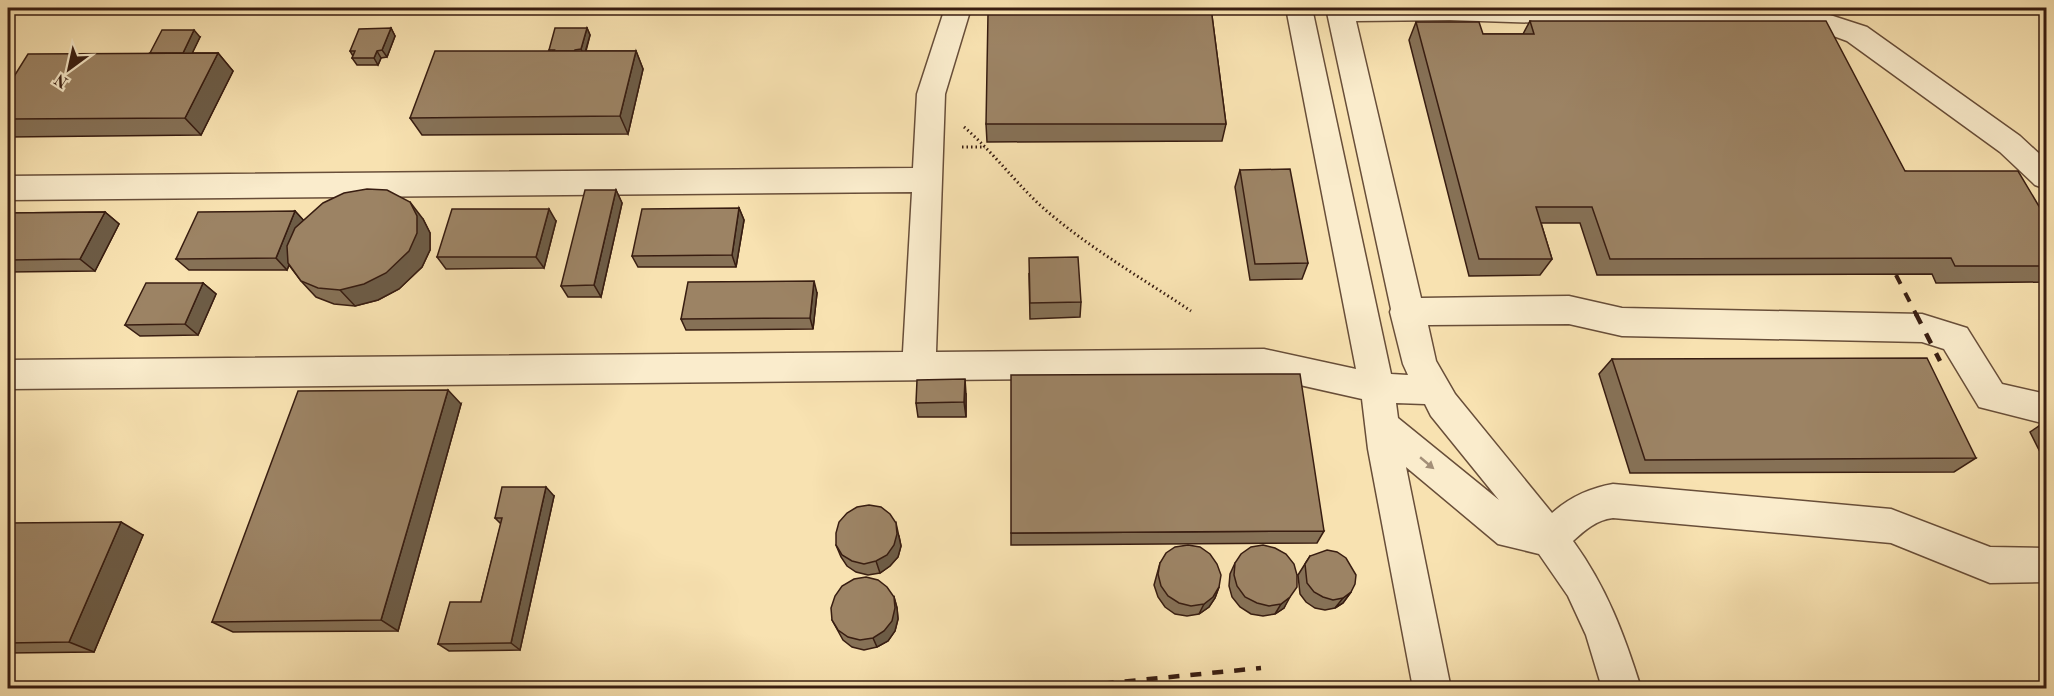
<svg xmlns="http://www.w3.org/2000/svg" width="2054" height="696" font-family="'Old Standard TT',serif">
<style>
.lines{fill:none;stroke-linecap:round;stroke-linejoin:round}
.minor-casing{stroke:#684e39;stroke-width:3}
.path{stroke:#381d11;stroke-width:3;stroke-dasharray:1.5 3;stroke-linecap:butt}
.minor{fill:#faeccc;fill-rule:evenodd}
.rail-far1{stroke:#381d11;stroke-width:4;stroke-dasharray:10 10;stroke-linecap:butt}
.rail{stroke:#381d11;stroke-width:4.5;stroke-dasharray:11 11;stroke-linecap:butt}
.wall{fill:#867156;stroke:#381d11;stroke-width:1.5}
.shaded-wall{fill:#6d5c46;stroke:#381d11;stroke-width:1.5}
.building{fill:#9c8364;stroke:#381d11;stroke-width:1.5}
.oneway{fill:#a38f78}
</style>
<rect width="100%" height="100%" fill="#f8e2b1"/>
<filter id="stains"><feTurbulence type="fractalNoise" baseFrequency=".00333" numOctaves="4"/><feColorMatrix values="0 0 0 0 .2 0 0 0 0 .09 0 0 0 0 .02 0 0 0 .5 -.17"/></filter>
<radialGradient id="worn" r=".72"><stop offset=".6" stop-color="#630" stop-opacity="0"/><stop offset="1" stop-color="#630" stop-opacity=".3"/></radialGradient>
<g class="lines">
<g class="minor-casing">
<path id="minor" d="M945 8H971L945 94 936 352 1264 349 1356 369 1286 8H1312L1391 374 1408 375 1403 364 1390 312 1391 309 1326 8H1663L1802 11 1830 15 1867 27 2020 136 2046 160V189L2035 185 2000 152 1847 41 1828 34 1802 31 1450 20 1356 21 1421 298 1569 296 1622 308 1922 314 1967 328 2002 384 2046 394V424L1979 407 1944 349 1922 342 1622 336 1569 324 1428 325 1436 361 1455 394 1552 513C1570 497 1590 488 1613 484L1891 509 1990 547 2046 548V582L1990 583 1891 543 1613 518C1596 520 1585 530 1573 541 1607 588 1624 634 1641 688H1602L1586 635 1568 596 1539 554 1498 544 1406 467 1450 684 1449 688H1413L1368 449 1362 399 1264 377 8 389V360L903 352 912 192 8 200V176L913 168 917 94ZM1396 403 1425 404 1431 416 1499 500 1398 418Z"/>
</g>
<g class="path">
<path d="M964 127C992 151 1014 181 1041 206 1086 246 1140 277 1191 311"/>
<path d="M962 147H985"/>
</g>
<use href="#minor" class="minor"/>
<path class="rail-far1" d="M1896 275 1917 316"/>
<g class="rail">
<path d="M1916 314 1940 361"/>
<path d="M1059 688 1261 668"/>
<path d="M2031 688 2046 687"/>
</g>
</g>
<g class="wall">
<path d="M1034 8H1211L1226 124 1222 141 987 142 986 124 1034 14Z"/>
<path d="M1530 21 1905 171 2046 218V282L1936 283 1932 274 1597 275 1580 223H1541L1552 259 1540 275 1469 276 1409 40 1416 22 1483 34H1523Z"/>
<path d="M391 28 395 36 387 57 381 58 378 65H357L352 58 353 56 350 51Z"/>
<path d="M587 28 590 35 586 51H636L643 69 628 134 422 135 410 118 549 51V50Z"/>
<path d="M200 37 192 53H218L233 71 201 135 8 137V119L150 53Z"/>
<path d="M1240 170 1308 263 1302 279 1250 280 1235 187Z"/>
<path d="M616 190 622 203 601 297H568L561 286Z"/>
<path d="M739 208 744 220 736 267H638L632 256Z"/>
<path d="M295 211 303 220 423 219 430 233V250L422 267 399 289 378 300 355 306 334 304 316 297 301 281 289 265 287 270H189L176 259Z"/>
<path d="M105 212 119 224 95 271 8 272V213Z"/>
<path d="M556 221 544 268 446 269 437 257Z"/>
<path d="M1029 274 1081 302 1080 317 1030 319Z"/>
<path d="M203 283 216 294 198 335 140 336 125 325Z"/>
<path d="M817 293 813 329 686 330 681 319Z"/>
<path d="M1612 359 1976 458 1954 472 1630 473 1599 374Z"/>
<path d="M966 394V417H918L916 403Z"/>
<path d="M461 404 398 631 233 632 212 622Z"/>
<path d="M2039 426H2046V464L2030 432Z"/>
<path d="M554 496 520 650 449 651 438 644 481 602 501 524 495 518Z"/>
<path d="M8 523 143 535 94 652 8 653Z"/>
<path d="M1324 531 1317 543 1011 545V533Z"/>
<path d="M899 536 901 546 898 557 890 566 880 573 868 575 856 572 847 566 841 557 836 545Z"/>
<path d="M1310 556 1351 592 1343 603 1335 608 1325 610 1315 608 1306 602 1300 594 1298 575Z"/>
<path d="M1160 563 1219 587 1215 598 1209 607 1199 614 1187 616 1175 614 1165 607 1158 597 1154 585Z"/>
<path d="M1235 563 1297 575 1284 608 1275 614 1263 616 1251 614 1240 607 1232 597 1229 586 1230 574Z"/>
<path d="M894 597 897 608 898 619 895 631 888 641 877 647 864 650 852 647 843 640 832 620Z"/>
</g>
<g class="shaded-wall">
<path d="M391 28 395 36 387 57 382 50Z"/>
<path d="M587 28 590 35 584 56 581 49Z"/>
<path d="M194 30 200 37 189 60 183 53Z"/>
<path d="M377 51 381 58 378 65 374 58Z"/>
<path d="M636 51 643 69 628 134 620 116Z"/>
<path d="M218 53 233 71 201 135 185 118Z"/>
<path d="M616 190 622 203 601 297 594 285Z"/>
<path d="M410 202 423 219 430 233V250L422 267 399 289 378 300 355 306 340 290Z"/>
<path d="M739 208 744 220 736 267 732 255Z"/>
<path d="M549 209 556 221 544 268 536 257Z"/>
<path d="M295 211 306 223 287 270 276 258Z"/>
<path d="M105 212 119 224 95 271 80 259Z"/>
<path d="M814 281 817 293 813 329 810 318Z"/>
<path d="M203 283 216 294 198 335 185 324Z"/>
<path d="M965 379 966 394V417L964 402Z"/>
<path d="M448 390 461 404 398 631 381 620Z"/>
<path d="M546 487 554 496 520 650 511 643Z"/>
<path d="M121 522 143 535 94 652 69 642Z"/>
<path d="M896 523 901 546 898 557 890 566 880 573 876 561Z"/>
<path d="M1219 587 1215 598 1209 607 1199 614 1204 604Z"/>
<path d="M1351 592 1343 603 1335 608 1343 598Z"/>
<path d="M894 597 897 608 898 619 895 631 888 641 877 647 873 638Z"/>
<path d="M1290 597 1284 608 1275 614 1281 604Z"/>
</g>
<g class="building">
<path d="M1034 8H1211L1226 124H986L988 14H1034Z"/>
<path d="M1530 21H1826L1905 171H2018L2046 218V266H1955L1951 258 1610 259 1592 207H1536L1552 259H1479L1416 22H1479L1483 34H1534Z"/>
<path d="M391 28 382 50 377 51 374 58H352L355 51H350L359 29Z"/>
<path d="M555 28H587L581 49 575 50 574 51H553L554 50H549Z"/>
<path d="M162 30H194L183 53H150Z"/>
<path d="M435 51H636L620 116 410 118Z"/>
<path d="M218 53 185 118 8 119V86L28 54Z"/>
<path d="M1290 169 1308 263 1255 264 1240 170Z"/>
<path d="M367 189 387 190 410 202 417 216V233L409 251 386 273 364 284 340 290 318 288 301 281 288 263 287 246 295 228 323 203 344 193Z"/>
<path d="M585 190H616L594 285 561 286Z"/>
<path d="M739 208 732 255 632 256 642 209Z"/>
<path d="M452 209H549L536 257H437Z"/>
<path d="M295 211 276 258 176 259 198 212Z"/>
<path d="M105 212 80 259 8 260V213Z"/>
<path d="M1078 257 1081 302 1030 303 1029 258Z"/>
<path d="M814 281 810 318 681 319 688 282Z"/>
<path d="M146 283H203L185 324 125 325Z"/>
<path d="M1927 358 1976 458 1645 460 1612 359Z"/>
<path d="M1300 374 1324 531 1011 533V375Z"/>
<path d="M965 379 964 402 916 403 917 380Z"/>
<path d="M448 390 381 620 212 622 298 391Z"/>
<path d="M2039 426H2046V441Z"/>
<path d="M502 487H546L511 643 438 644 450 602H481L502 518H495Z"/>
<path d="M869 505 881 507 890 514 896 523 897 534 894 545 887 555 876 561 864 564 852 561 842 555 836 545V533L839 522 847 513 857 507Z"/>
<path d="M121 522 69 642 8 643V523Z"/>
<path d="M1188 545 1200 547 1210 554 1217 564 1221 575 1219 587 1213 597 1204 604 1191 606 1179 603 1168 596 1161 586 1158 574 1160 563 1166 553 1175 547Z"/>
<path d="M1263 545 1275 548 1286 554 1294 564 1297 575V587L1290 597 1281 604 1269 606 1257 603 1245 597 1237 586 1234 575 1235 563 1241 554 1251 547Z"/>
<path d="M1327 550 1337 552 1346 558 1356 575 1355 584 1351 592 1343 598 1333 600 1323 597 1314 592 1307 583 1305 564 1310 556Z"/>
<path d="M866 577 878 580 887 587 894 597 895 608 892 621 884 631 873 638 860 640 848 637 838 630 832 620 831 608 835 596 842 586 854 579Z"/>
</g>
<defs><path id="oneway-solid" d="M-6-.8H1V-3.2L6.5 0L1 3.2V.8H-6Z" transform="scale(1.5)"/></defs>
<use class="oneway" href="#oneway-solid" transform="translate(1427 463) rotate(40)"/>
<rect width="2054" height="696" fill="none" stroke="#f8e2b1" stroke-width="30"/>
<rect x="9" y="9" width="2036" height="678" fill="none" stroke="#381d11" stroke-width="3"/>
<rect x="15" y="15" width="2024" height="666" fill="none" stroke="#381d11" stroke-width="1.5"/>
<g transform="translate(69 69) rotate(213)" stroke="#faeccc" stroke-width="4.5" paint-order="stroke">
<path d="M0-4.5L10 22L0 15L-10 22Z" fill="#381d11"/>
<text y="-9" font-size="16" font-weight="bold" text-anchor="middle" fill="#381d11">N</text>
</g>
<rect width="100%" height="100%" filter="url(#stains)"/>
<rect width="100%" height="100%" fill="url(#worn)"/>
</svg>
